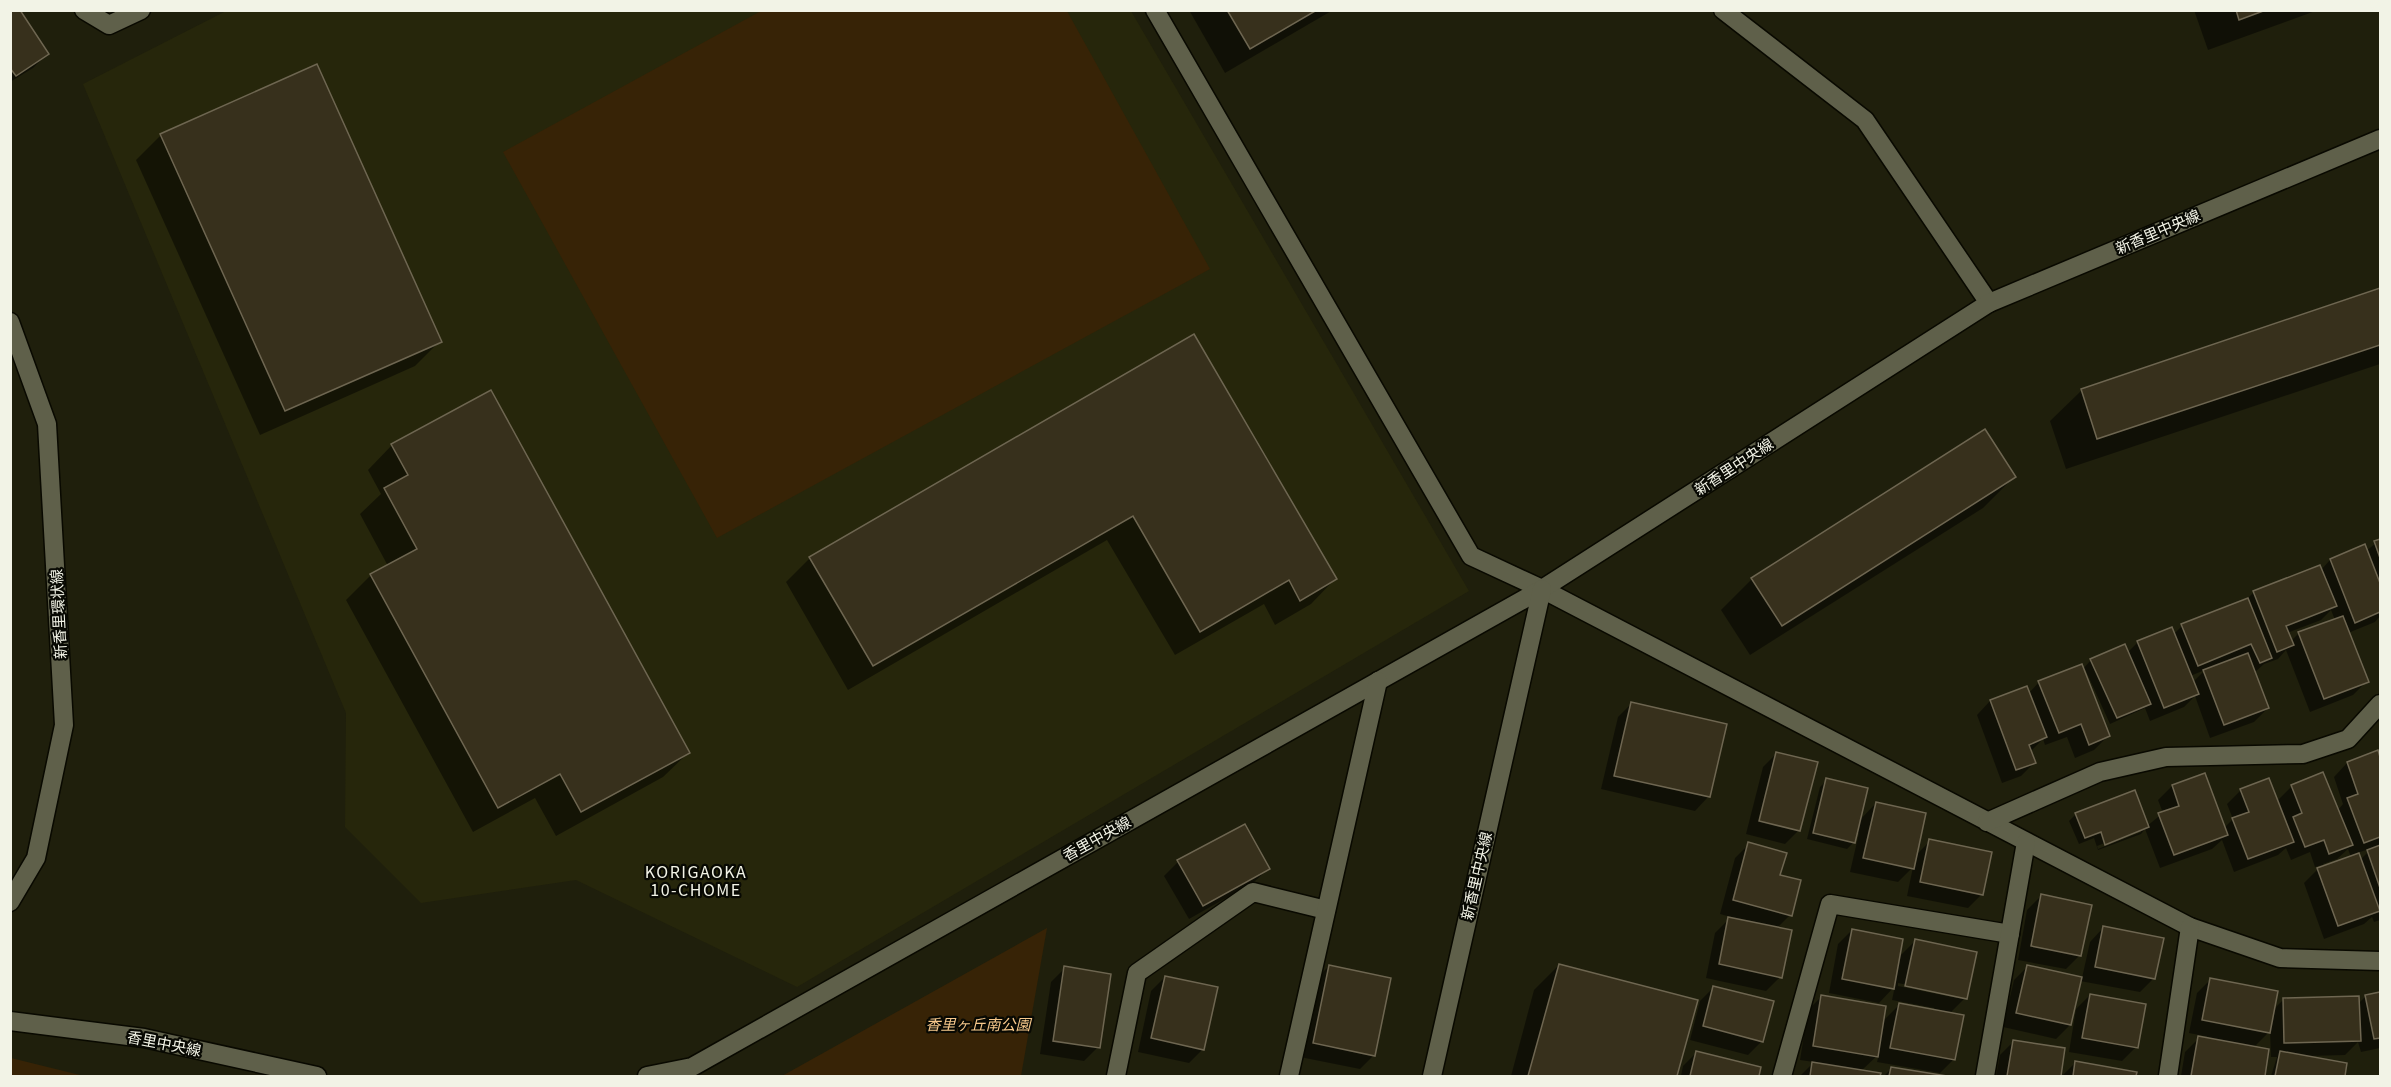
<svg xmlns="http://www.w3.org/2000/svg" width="2391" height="1087" font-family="Georgia,'Noto Sans JP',serif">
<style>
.built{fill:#26260b}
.green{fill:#372306}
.shadow{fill:#0007;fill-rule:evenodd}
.building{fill:#37301c;stroke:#6e6651;stroke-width:1.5}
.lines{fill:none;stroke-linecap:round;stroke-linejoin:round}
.minor-casing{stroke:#090900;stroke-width:21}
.minor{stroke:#5f604a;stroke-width:18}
.labels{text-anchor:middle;stroke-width:4.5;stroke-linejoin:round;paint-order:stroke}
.street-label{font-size:15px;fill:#f2f3e6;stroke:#080903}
.park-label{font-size:15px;font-style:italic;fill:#f8c98c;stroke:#080903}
.neighbourhood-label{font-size:16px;letter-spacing:1.5px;fill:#f2f3e6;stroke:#080903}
</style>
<rect width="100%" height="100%" fill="#1f1f0c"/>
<path class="built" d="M226 11H1131L1469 591 797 987 576 880 421 903 345 827 346 713 83 84Z"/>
<g class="green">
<path d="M761 11H1067L1210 269 717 538 503 152Z"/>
<path d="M1047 928 1021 1076H782Z"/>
<path d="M10 1058H11L84 1076H11Z"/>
</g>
<g class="shadow">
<path d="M10 10 47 54 33 68 10 82Z"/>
<path d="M1189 10H1333L1225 73Z"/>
<path d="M2194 10H2318L2208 50Z"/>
<path d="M161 135 440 341 415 366 260 435 136 160Z"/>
<path d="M2380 290V364L2066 469 2050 421 2081 391Z"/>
<path d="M1194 337 1335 579 1311 604 1275 625 1264 604 1175 655 1107 540 848 690 786 582 810 558Z"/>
<path d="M392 445 688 753 663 777 556 836 535 798 473 832 346 600 371 575 388 566 360 514 381 494 368 470Z"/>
<path d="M2014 477 1983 508 1750 655 1721 610 1752 579Z"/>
<path d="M2380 540V616L2375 622 2348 633 2367 681 2353 695 2310 712 2286 650 2278 659 2264 664 2254 673 2268 708 2254 722 2210 738 2195 696 2184 707 2150 721 2145 708 2110 724 2085 669 2083 670 2108 736 2094 750 2075 758 2067 737 2045 745 2043 739 2030 752 2035 762 2021 776 2002 783 1977 715 1990 701 2028 694 2039 682 2083 669 2091 660 2127 653 2138 642 2174 634 2182 626 2246 600 2254 592 2321 570 2330 560 2364 546 2366 551ZM2331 610 2335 620 2299 633 2290 642 2287 633 2321 620ZM2205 670 2193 682 2190 676Z"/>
<path d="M1632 703 1725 725 1708 797 1695 811 1601 789 1618 717Z"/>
<path d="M2377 752 2380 761V920L2374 922 2372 917 2364 924 2324 939 2304 883 2322 865 2315 867 2310 852 2291 860 2286 848 2278 855 2234 872 2222 840 2212 849 2160 868 2145 829 2141 834 2098 850 2094 838 2079 844 2069 821 2076 814 2147 826 2163 813 2158 800 2172 786 2204 775 2224 828 2233 819 2227 804 2241 790 2277 801 2292 786 2337 811 2343 804 2334 777 2347 763ZM2141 829V832L2098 849 2097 846ZM2372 848 2360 860 2357 853ZM2348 849 2351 857 2324 867 2323 864 2337 859Z"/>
<path d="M1777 753 1799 830 1785 844 1746 834 1763 767Z"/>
<path d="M1827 780 1859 821 1876 803 1915 856 1930 841 1982 894 1968 908 1907 896 1913 867 1898 882 1850 872 1859 833H1856L1853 843 1847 849 1807 839 1820 787Z"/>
<path d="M1749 844 1779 876 1790 915 1777 928 1780 977 1766 991 1706 978 1715 933 1731 917 1720 914 1735 858Z"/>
<path d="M1178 862 1268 869 1254 882 1189 919 1164 876Z"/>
<path d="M2041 896 2080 955 2066 969 2018 960 2027 910Z"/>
<path d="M2103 928 2154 978 2140 992 2080 981 2070 1025 2056 1039 2003 1027 2014 980 2028 966 2082 978 2090 942Z"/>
<path d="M1852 930 1898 958 1916 940 1965 998 1949 1014 1954 1059 1940 1073 1877 1062 1879 1054 1861 1071 1879 1074 1878 1076H1800L1814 1062 1800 1060 1808 1010 1822 996 1882 1022 1899 1005 1934 1011V1008L1892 1000 1895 986 1879 1003 1829 993 1838 944ZM1898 983 1957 995V998L1898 986Z"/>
<path d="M1559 965 1696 1001 1676 1076H1511L1534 990Z"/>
<path d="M1329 966 1374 1055 1360 1069 1300 1057 1315 980Z"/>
<path d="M1065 968 1098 1047 1084 1061 1040 1054 1051 982Z"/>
<path d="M1165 977 1203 1049 1189 1063 1138 1052 1151 991Z"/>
<path d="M2211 979 2273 1010 2283 1000 2358 1004 2366 996 2380 993V1048L2361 1052 2358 1042 2345 1055 2307 1056 2345 1064 2343 1076H2271L2277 1057H2271L2270 1031 2253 1048 2268 1051 2263 1076H2181L2185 1052 2199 1038 2208 1040 2209 1037 2189 1033 2197 993Z"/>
<path d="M1714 987 1762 1041 1748 1055 1690 1040 1700 1001Z"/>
<path d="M2090 995 2136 1047 2122 1061 2069 1052 2076 1009Z"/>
<path d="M2014 1041 2064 1050 2059 1076H1996L2000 1055Z"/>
<path d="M1697 1052 1759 1068 1757 1076H1681L1683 1066Z"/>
<path d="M2076 1062 2135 1073V1076H2062Z"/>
<path d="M1892 1068 1939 1076H1884Z"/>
</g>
<g class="building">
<path d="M10 10H20L49 54 16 76 10 68Z"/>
<path d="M1227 10H1317L1250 49Z"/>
<path d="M2236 10H2266L2239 20Z"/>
<path d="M317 64 442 342 285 411 160 134Z"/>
<path d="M2380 288V345L2097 439 2081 389Z"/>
<path d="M1194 334 1337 579 1300 601 1289 580 1200 632 1133 516 873 666 809 557Z"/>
<path d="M491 390 690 753 581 812 560 774 498 808 370 574 417 549 384 488 408 475 391 444Z"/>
<path d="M1985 429 2016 477 1782 626 1751 578Z"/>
<path d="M2380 539V558L2374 541Z"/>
<path d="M2365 544 2380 583V612L2355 623 2330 559Z"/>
<path d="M2320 565 2337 606 2286 626 2294 645 2277 652 2253 591Z"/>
<path d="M2248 598 2272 658 2260 663 2251 644 2198 666 2181 624Z"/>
<path d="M2343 616 2369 682 2324 699 2298 632Z"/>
<path d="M2172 627 2199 694 2164 708 2137 641Z"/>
<path d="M2125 644 2151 704 2117 718 2090 659Z"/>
<path d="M2248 653 2269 708 2224 725 2203 670Z"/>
<path d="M2082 664 2110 736 2089 745 2081 724 2059 733 2038 681Z"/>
<path d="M2027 686 2047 737 2029 745 2036 763 2016 770 1990 700Z"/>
<path d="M1631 702 1727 724 1710 797 1614 776Z"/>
<path d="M2378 750 2380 757V837L2364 843 2347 798 2358 794 2347 762Z"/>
<path d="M1776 752 1818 762 1800 831 1759 821Z"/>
<path d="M2323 772 2353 845 2329 854 2324 840 2305 847 2293 817 2302 813 2291 785Z"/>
<path d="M2205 773 2228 835 2174 855 2158 813 2179 806 2172 785Z"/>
<path d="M1826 778 1868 788 1855 843 1813 833Z"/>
<path d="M2269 778 2294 842 2248 859 2232 818 2249 812 2240 789Z"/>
<path d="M2135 790 2149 827 2105 845 2101 832 2085 838 2075 813Z"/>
<path d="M1876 802 1926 813 1914 869 1863 858Z"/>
<path d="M1245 824 1270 869 1203 906 1177 860Z"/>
<path d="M1929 839 1992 852 1983 895 1920 882Z"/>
<path d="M1748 842 1787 853 1780 875 1801 880 1792 916 1733 900Z"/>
<path d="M2380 845V888L2367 850Z"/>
<path d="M2359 853 2380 911 2338 926 2317 868Z"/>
<path d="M2041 894 2092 905 2081 956 2031 946Z"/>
<path d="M1728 917 1792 930 1782 978 1719 964Z"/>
<path d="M2103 926 2164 938 2155 979 2095 967Z"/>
<path d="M1852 929 1903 939 1894 989 1842 979Z"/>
<path d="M1915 939 1977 952 1967 999 1905 986Z"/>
<path d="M1559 964 1698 1000 1677 1076H1528Z"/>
<path d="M1329 965 1391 978 1375 1056 1313 1043Z"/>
<path d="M2027 965 2082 977 2071 1025 2016 1013Z"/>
<path d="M1064 966 1111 974 1100 1048 1053 1041Z"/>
<path d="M1165 976 1218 987 1204 1050 1151 1038Z"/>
<path d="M2210 978 2278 991 2270 1033 2202 1020Z"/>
<path d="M1713 986 1774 1001 1763 1042 1703 1026Z"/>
<path d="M2380 992V1038L2374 1039 2365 995Z"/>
<path d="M2090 994 2146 1004 2138 1048 2082 1038Z"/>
<path d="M1821 995 1886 1006 1878 1057 1813 1046Z"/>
<path d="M2359 996 2361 1041 2284 1043 2283 998Z"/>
<path d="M1899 1003 1964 1015 1955 1060 1890 1048Z"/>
<path d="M2198 1036 2269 1049 2265 1076H2191Z"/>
<path d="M2013 1040 2065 1048 2061 1076H2007Z"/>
<path d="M1696 1051 1761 1067 1759 1076H1690Z"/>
<path d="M2280 1051 2347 1063 2345 1076H2275Z"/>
<path d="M2075 1061 2137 1072 2136 1076H2073Z"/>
<path d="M1812 1062 1881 1073 1880 1076H1810Z"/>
<path d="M1891 1067 1947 1076H1889Z"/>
</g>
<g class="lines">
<g class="minor-casing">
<g id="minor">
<path d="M84 10 109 25 141 10"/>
<path d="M1155 10 1471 556 1542 589 2190 927 2280 958 2380 961"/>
<path d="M1723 10 1865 120 1989 303"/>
<path d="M10 322 47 424 64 725 36 858 10 902"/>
<path d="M1987 822 2100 772 2166 757 2303 754 2348 739 2380 704"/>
<path d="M10 1021 144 1038 317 1076"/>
<path d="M647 1076 692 1067 1542 589 1989 303 2380 139"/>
<path d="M1116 1076 1137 973 1253 892 1326 910"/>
<path d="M1289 1076 1378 681"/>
<path d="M1432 1076 1542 589"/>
<path d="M1782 1076 1830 904 2010 934"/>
<path d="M1985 1076 2026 842"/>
<path d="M2168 1076 2190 927"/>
</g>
</g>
<use href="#minor" class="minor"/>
</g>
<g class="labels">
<g class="street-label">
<text transform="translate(2158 232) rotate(-23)" y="5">新香里中央線</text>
<text transform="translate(1734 467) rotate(-33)" y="5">新香里中央線</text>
<text transform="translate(59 614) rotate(-93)" y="5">新香里環状線</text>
<text transform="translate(1097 839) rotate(-29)" y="5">香里中央線</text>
<text transform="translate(1477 876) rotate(-77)" y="5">新香里中央線</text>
<text transform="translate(164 1044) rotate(11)" y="5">香里中央線</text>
</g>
<g class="park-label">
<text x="978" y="1030">香里ヶ丘南公園</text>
</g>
<g class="neighbourhood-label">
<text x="696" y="878">KORIGAOKA<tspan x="696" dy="18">10-CHOME</tspan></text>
</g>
</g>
<rect width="2391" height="1087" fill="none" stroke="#f2f3e6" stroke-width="24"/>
</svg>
